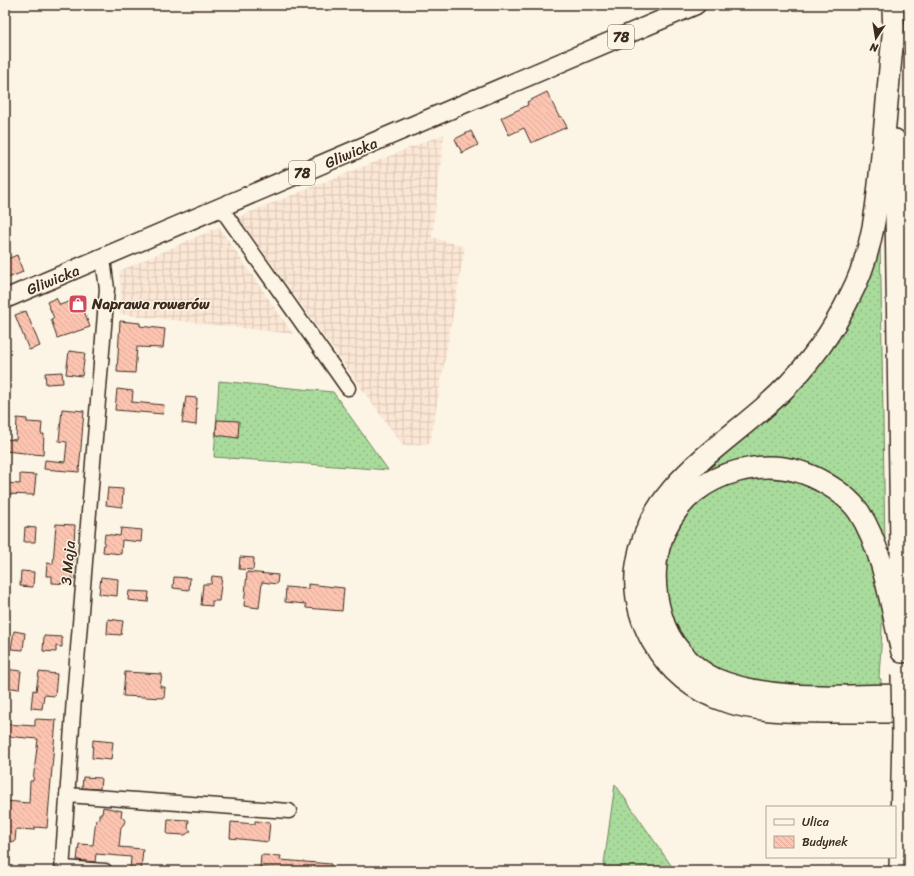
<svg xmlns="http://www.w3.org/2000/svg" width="914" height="876" font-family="Sriracha,sans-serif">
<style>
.industrial{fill:url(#industrial-grid)}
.grass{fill:url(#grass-dots);stroke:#72825d}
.building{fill:url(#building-back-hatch);stroke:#3b2a1e}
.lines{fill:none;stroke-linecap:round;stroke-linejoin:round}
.minor-casing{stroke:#3b2a1e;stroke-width:17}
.major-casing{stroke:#3b2a1e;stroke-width:21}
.highway-casing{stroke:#3b2a1e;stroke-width:24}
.minor{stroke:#fcf5e5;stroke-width:14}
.major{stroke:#fcf5e5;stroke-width:18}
.highway{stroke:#fcf5e5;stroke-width:21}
.highway-bridge-casing{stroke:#3b2a1e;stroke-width:24;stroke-linecap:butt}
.highway-bridge{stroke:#fcf5e5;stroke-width:21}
.labels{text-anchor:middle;stroke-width:3;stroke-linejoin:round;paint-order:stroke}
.shield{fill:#fcf5e5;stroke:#75675a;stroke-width:1}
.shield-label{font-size:14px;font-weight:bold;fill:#3b2a1e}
.street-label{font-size:15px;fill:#3b2a1e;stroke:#fcf5e5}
.poi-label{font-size:15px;font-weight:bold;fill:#3b2a1e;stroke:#fcf5e5;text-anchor:start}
</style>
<defs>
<pattern id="industrial-grid" width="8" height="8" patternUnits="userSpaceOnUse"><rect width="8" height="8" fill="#fce7d5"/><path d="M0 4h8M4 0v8" fill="none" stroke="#d9c6b6"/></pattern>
<pattern id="grass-dots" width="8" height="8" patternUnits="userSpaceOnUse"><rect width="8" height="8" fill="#a8db9c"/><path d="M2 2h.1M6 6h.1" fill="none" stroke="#92bc86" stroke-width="1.8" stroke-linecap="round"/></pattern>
<pattern id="building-back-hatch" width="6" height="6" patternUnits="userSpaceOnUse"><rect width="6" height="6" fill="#fdc5b1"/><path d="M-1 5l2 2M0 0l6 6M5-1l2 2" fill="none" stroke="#daa998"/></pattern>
</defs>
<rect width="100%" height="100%" fill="#fcf5e5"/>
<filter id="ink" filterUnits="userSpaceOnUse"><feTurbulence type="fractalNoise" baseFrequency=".025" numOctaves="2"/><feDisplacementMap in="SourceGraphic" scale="8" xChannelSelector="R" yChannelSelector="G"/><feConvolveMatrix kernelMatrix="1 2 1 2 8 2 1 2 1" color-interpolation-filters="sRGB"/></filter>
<g filter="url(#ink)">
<g class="industrial">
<path d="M444 134 432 237 465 247 430 443 403 446 238 217Z"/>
<path d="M219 227 293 334 119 314 121 290 119 271Z"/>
</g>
<g class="grass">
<path d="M877 244 880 245 881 283 885 550 883 551C872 515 846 482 810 469 781 458 751 457 722 469 613 515 630 667 742 696 782 706 840 701 882 701V707C793 707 672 719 646 606 639 573 645 537 665 509 691 470 734 442 769 411 822 363 854 312 877 244Z"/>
<path d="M219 381 333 392 388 470 214 457Z"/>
<path d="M780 475C793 480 818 486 828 494 862 518 875 563 881 603 884 627 880 653 879 678L881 679V689H793L726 675 689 650 666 609 665 551 685 513 724 483Z"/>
<path d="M615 784 675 871H603Z"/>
</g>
<g class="building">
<path d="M547 92 559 117 561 116 567 127 531 143 524 128 509 135 501 118 528 105 527 102Z"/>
<path d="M471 131 478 145 462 153 455 139Z"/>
<path d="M17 255 23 272 8 278 5 271V260Z"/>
<path d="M56 298 60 305 79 298 90 327 57 338 51 319 54 318 47 302Z"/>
<path d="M26 311 40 346 29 350 15 315Z"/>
<path d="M120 321 140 323V326L165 329 163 348 137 347 135 373 117 372Z"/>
<path d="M69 351 85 353 82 376 66 374Z"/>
<path d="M62 372 63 383 46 384 45 373Z"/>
<path d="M117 389 133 391 132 402 164 405 163 414 115 410Z"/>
<path d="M186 397 197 398 196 425 182 423Z"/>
<path d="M62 409 84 411 79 472 44 469 45 460 65 462 67 442 59 441Z"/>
<path d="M17 418 27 419V422L42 423 41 434H44L43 455 5 451V439L16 440Z"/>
<path d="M217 420 239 421 238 438 216 435Z"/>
<path d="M20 474 36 475 34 495 5 494V483L20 484Z"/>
<path d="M108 488 123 489 122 507 106 505Z"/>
<path d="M56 524 75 525 72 584 52 583V576H46L47 563 53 564Z"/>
<path d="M25 527 36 528 35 542H24Z"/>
<path d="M121 528 142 530 141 542 122 540 121 554 103 552 105 534 120 536Z"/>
<path d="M240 557 254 558 253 570 239 569Z"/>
<path d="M21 571 34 572 33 587 20 586Z"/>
<path d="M247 572 278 575 277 584 262 582 259 608 244 606Z"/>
<path d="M212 576 222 577 219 601H212V606L201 605 203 584H211Z"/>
<path d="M101 577 118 579 117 596 99 594Z"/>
<path d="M174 577 190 578 189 590 173 588Z"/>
<path d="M308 584 344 588 342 611 306 608V604L285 602 286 587 308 589Z"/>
<path d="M129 591 149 592 148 602 128 600Z"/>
<path d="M108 619 123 621 121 635 107 634Z"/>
<path d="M14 631 25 633 23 650 11 649Z"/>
<path d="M44 636 62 637V647L56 646V652L43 651Z"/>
<path d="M5 669 21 671 19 689 5 687Z"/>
<path d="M39 672 57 674 55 696 44 695 42 709 31 708 33 690 36 691Z"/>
<path d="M125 672 162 674 160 687H165L164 698 123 696Z"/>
<path d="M35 719 56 720 47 828 35 827V830L16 829 15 842 5 841V801L29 803 30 781H33L38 739 5 736V724L35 726Z"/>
<path d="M93 740 113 742 111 760 92 758Z"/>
<path d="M83 777 101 778 100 789 82 788Z"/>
<path d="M103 807 122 811 121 816 125 820 124 824 121 827 119 847 143 849 141 871 130 870 131 857 96 854 95 862 77 860 79 844 93 845 96 819 99 820V814H102Z"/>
<path d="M168 819 189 820 188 828 191 831 185 835 167 834Z"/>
<path d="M255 821 270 822 268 842 230 838 231 822 255 824Z"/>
<path d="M261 855 281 856 280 860 331 864V871H289L260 868Z"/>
</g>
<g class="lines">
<g class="minor-casing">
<g id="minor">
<path d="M221 208 348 388"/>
<path d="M67 795 289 811"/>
<path d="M63 868 105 871"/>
<path d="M62 871 74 698 107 289 103 259"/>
</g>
</g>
<g class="major-casing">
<path id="major" d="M5 299 696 5"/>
</g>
<g class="highway-casing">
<g id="highway">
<path d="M893 5 894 40"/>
<path d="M894 26C890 65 887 105 883 145 878 195 875 248 851 294 833 332 809 365 779 394 725 446 648 484 637 565 633 591 639 617 652 641 690 708 755 712 825 712 853 712 881 712 909 712"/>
<path d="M895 140 902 614"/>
<path d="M902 652C891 607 884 551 859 512 851 500 837 490 825 483 798 467 769 463 738 471 670 488 641 554 662 618 669 643 691 668 715 679 771 703 849 695 909 695"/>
<path d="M900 871 903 733"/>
</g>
</g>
<use href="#minor" class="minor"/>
<use href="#major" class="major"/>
<use href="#highway" class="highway"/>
<g class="highway-bridge-casing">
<path id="highway-bridge" d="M902 675 903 733"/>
</g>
<use href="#highway-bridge" class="highway-bridge"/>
</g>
</g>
<defs>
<g id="shop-square" transform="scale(1)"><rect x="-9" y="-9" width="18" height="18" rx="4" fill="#d1495b" stroke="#fcf5e5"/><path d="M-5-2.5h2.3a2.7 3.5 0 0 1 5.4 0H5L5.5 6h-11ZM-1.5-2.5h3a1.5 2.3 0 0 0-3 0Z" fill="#fff"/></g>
</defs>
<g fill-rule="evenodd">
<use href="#shop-square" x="78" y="304"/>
</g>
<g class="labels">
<g class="shield">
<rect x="608" y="25" width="26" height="24" rx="3"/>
<rect x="289" y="161" width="26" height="24" rx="3"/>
</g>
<g class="shield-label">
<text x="621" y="42">78</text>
<text x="302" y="178">78</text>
</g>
<g class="street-label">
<text transform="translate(351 153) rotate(-23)" y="5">Gliwicka</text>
<text transform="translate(53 280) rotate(-22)" y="5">Gliwicka</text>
<text transform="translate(68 563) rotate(-85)" y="5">3 Maja</text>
</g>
<g class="poi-label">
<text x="92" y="309">Naprawa rowerów</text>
</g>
</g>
<rect width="914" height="876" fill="none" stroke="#fcf5e5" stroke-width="20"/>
<rect x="10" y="10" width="894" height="856" fill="none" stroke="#3b2a1e" stroke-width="1.5" filter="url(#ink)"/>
<rect x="766" y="806" width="130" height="52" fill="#fcf5e5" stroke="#afa495"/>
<rect x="774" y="819" width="20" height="6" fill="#fcf5e5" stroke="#afa495"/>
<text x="802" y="826" font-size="12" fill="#3b2a1e">Ulica</text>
<rect x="774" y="836" width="20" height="12" fill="url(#building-back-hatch)" stroke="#afa495"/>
<text x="802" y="846" font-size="12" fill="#3b2a1e">Budynek</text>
<g transform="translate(876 38) rotate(192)" stroke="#fcf5e5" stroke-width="3" paint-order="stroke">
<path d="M0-3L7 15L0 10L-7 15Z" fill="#3b2a1e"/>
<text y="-6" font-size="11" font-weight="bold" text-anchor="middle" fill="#3b2a1e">N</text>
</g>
</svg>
